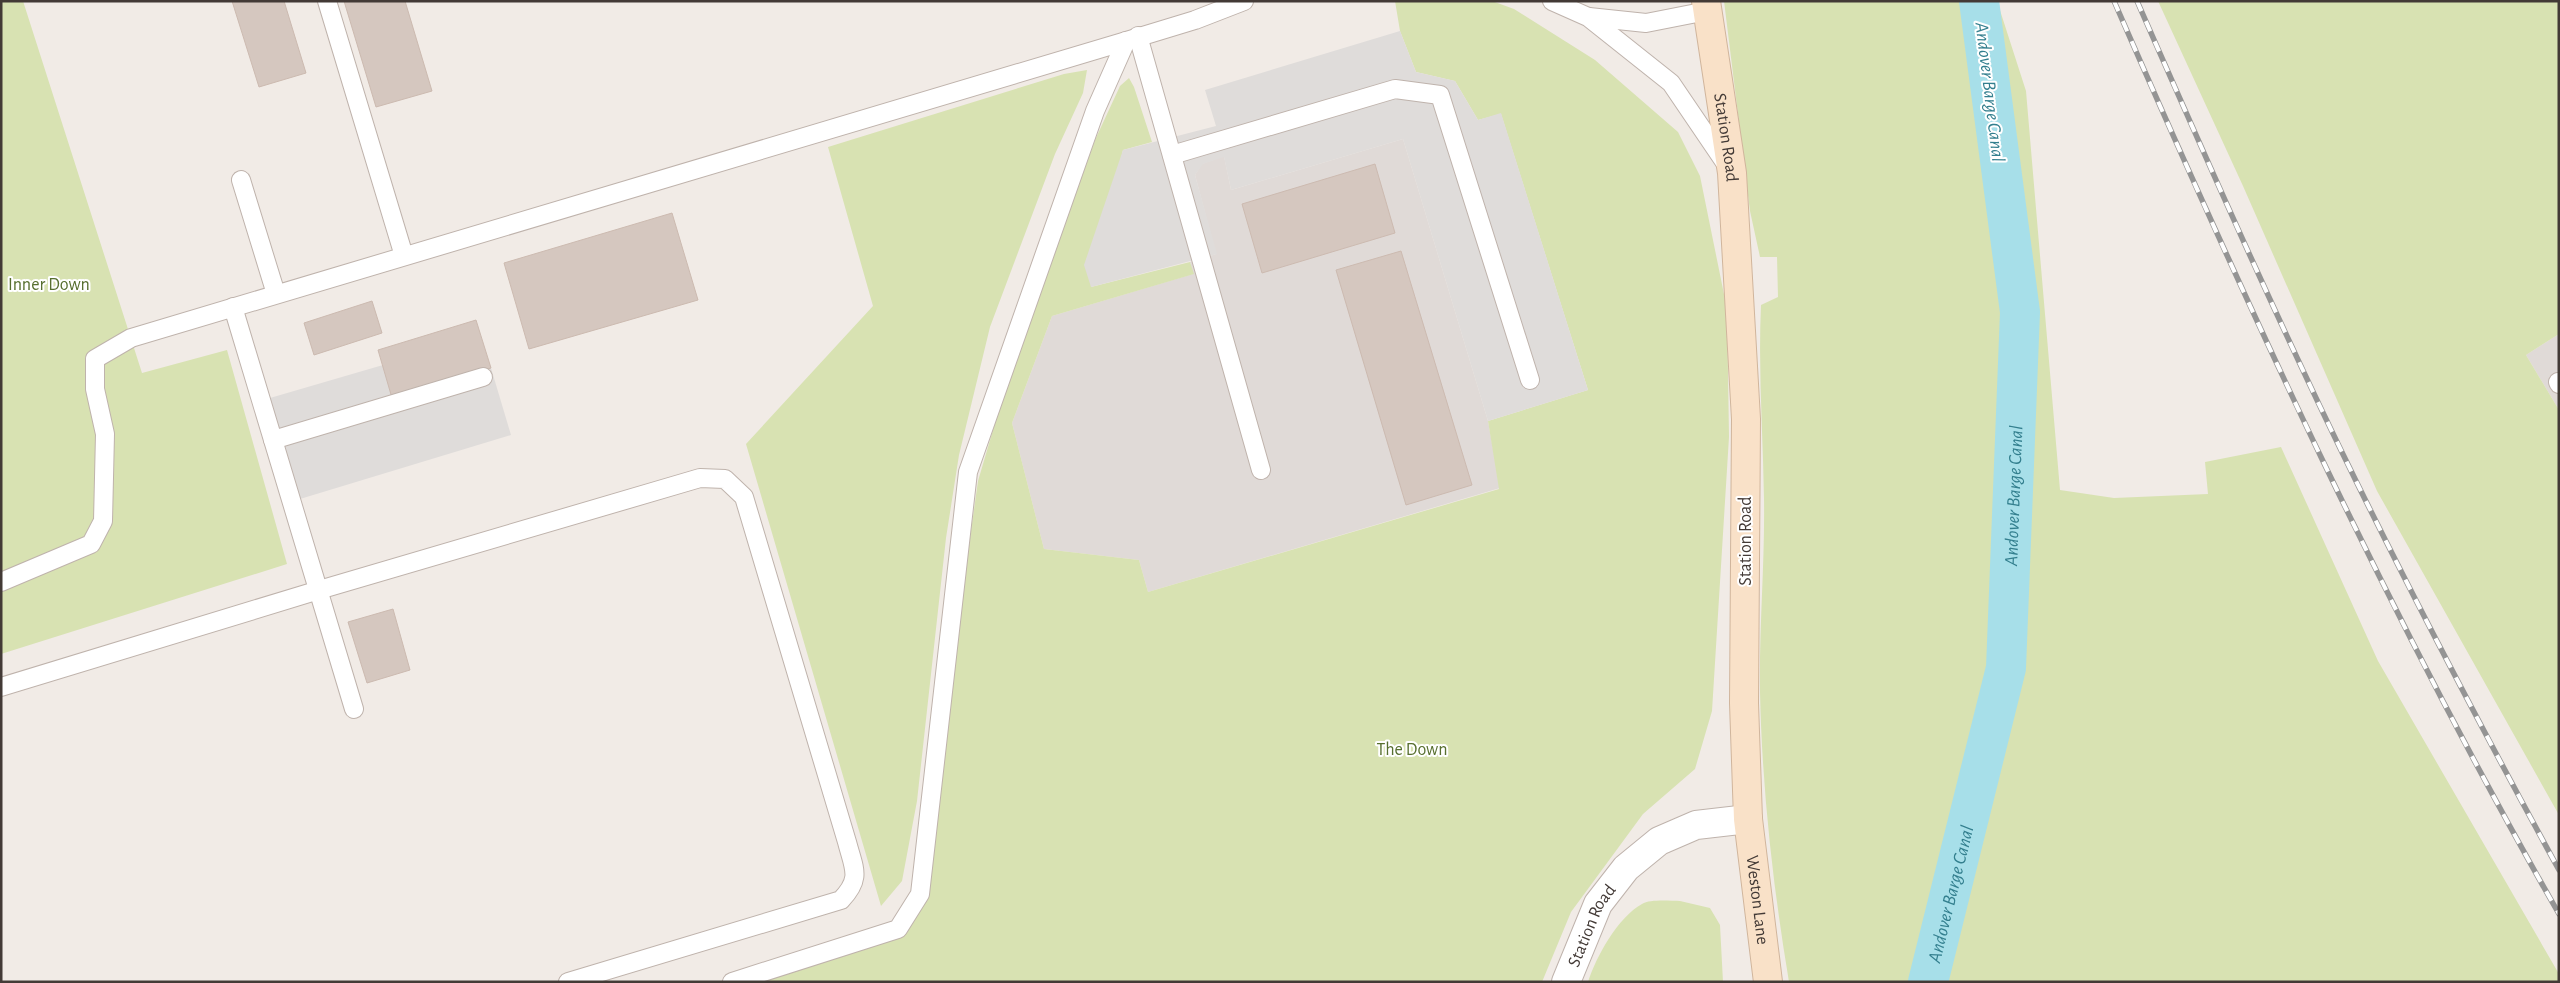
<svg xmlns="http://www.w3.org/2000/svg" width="2560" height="983" font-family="'Alegreya Sans',sans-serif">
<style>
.industrial{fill:#e0dad7}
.green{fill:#d8e2b2}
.parking{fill:#dfdcda}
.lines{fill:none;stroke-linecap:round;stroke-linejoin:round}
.canal{stroke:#a7dfe9;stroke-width:40}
.building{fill:#d5c7bf;stroke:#ccbab0}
.lane-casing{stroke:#bfb3ac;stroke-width:20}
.street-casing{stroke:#bfb3ac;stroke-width:30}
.secondary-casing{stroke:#d0b59c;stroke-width:30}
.lane{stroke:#fff;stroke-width:18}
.street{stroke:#fff;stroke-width:28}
.secondary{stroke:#f9e1c8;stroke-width:28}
.rail-casing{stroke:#949494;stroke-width:5.5}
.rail{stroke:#fff;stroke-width:4;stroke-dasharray:11;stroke-linecap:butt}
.labels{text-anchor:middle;stroke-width:4;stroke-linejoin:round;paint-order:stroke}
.street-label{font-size:18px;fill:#433a36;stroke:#fff}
.park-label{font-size:18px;fill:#576f2f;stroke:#fff}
.water-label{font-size:19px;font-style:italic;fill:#337f8e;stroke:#fff}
</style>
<rect width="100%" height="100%" fill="#f1ebe6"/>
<g class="industrial">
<path d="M1403 139 1488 421 1500 488 1148 592 1139 560 1044 549 1012 423 1052 316 1193 274 1190 262 1216 254 1195 175 1202 164 1224 156 1231 190Z"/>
<path d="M2559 334V410L2526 355Z"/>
</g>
<g class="green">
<path d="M1 1H23L142 373 227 350 287 564 1 654Z"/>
<path d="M1395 1H1492L1514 9 1595 60 1678 132 1700 176 1727 309 1729 437 1712 711 1695 769 1643 814 1571 912 1542 982H718L898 929 920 894 978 481 1003 396 1095 140 1120 86 1129 78 1134 87 1152 142 1123 150 1091 287 1190 262 1194 274 1052 316 1012 423 1044 549 1139 560 1148 592 1499 489 1488 421 1588 390 1501 114 1478 120 1455 81 1416 72 1400 31Z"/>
<path d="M1724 1H1997L2026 91 2060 490 2114 498 2208 494 2205 462 2281 447 2378 661 2559 974V982H1789C1773 887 1762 788 1760 692 1759 627 1765 563 1764 498 1763 434 1758 370 1761 305L1778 297 1777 257H1760L1750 211Z"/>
<path d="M2158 1H2559V334L2526 355 2559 410V815L2377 491 2243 186Z"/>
<path d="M1087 70 1083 93 1055 154 990 327 959 455 946 538 917 801 902 881 881 906 746 444 873 306 828 147 1064 74Z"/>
<path d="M1680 901 1710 908 1720 925 1723 982H1588C1596 957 1618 917 1642 904 1650 899 1670 901 1680 901Z"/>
</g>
<g class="parking">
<path d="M1400 31 1416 72 1455 81 1478 120 1501 113 1588 390 1488 421 1403 139 1231 190 1224 157 1203 164 1195 175 1217 254 1091 287 1084 265 1123 150 1216 126 1205 90Z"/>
<path d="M383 365 491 368 511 435 300 499 270 398Z"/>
</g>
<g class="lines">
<path class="canal" id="s1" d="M1928 982 2006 668 2020 312 1979 1"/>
</g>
<g class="building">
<path d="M232 1H284L306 73 259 87Z"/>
<path d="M344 1H405L432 91 376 107Z"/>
<path d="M1375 164 1395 233 1262 273 1242 204Z"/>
<path d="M672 213 698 300 529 349 504 263Z"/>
<path d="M1401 251 1472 485 1406 505 1336 270Z"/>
<path d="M372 301 382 333 314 355 304 323Z"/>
<path d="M476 320 491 368 392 398 378 350Z"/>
<path d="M393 609 410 670 367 683 348 622Z"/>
</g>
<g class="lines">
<g class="lane-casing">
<g id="lane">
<path d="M327 1 404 256"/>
<path d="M1552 1 1588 17 1671 83 1728 167"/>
<path d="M1589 17 1646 23 1707 11"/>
<path d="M1138 36 1261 470"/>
<path d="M1172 155 1395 89 1440 95 1530 380"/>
<path d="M241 180 276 294"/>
<path d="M233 307 354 709"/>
<path d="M2558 382 2559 384"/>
<path d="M273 440 483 377"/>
<path d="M1 582 91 544 103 521 105 434 95 389V359L131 338 1126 41 1195 20 1244 1"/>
<path d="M1 687 319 590 700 478 725 479 744 497 847 842C854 869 862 878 841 900L568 982"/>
<path d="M732 982 898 929 920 894 968 472 1095 111 1126 41"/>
</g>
</g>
<g class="street-casing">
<g id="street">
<path id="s2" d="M1566 982 1598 904 1626 868 1659 841 1696 825 1748 819"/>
</g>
</g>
<g class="secondary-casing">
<g id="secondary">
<path id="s3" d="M1706 1 1732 173 1746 419 1744 703 1748 819 1768 982"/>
</g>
</g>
<use href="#lane" class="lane"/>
<use href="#street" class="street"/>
<use href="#secondary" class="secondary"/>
<g class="rail-casing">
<g id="rail">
<path d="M2114 1C2249 311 2391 620 2559 914"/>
<path d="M2137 1C2208 163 2279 324 2357 483 2421 613 2489 742 2559 870"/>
</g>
</g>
<use href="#rail" class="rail"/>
</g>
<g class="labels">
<g class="street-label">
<text dy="6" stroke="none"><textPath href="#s3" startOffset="138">Station Road</textPath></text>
<text transform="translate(1745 541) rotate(-90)" y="6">Station Road</text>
<text dy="6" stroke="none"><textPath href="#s3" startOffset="902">Weston Lane</textPath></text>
<text dy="6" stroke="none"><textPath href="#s2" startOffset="62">Station Road</textPath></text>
</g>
<g class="park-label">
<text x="49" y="290">Inner Down</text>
<text x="1412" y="755">The Down</text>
</g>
<g class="water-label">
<text transform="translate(1991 92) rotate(83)" y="7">Andover Barge Canal</text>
<text dy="7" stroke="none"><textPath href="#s1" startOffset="496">Andover Barge Canal</textPath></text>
<text dy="7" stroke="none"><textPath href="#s1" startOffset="91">Andover Barge Canal</textPath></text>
</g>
</g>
<rect width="2560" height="983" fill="none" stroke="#433a36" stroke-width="5"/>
</svg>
